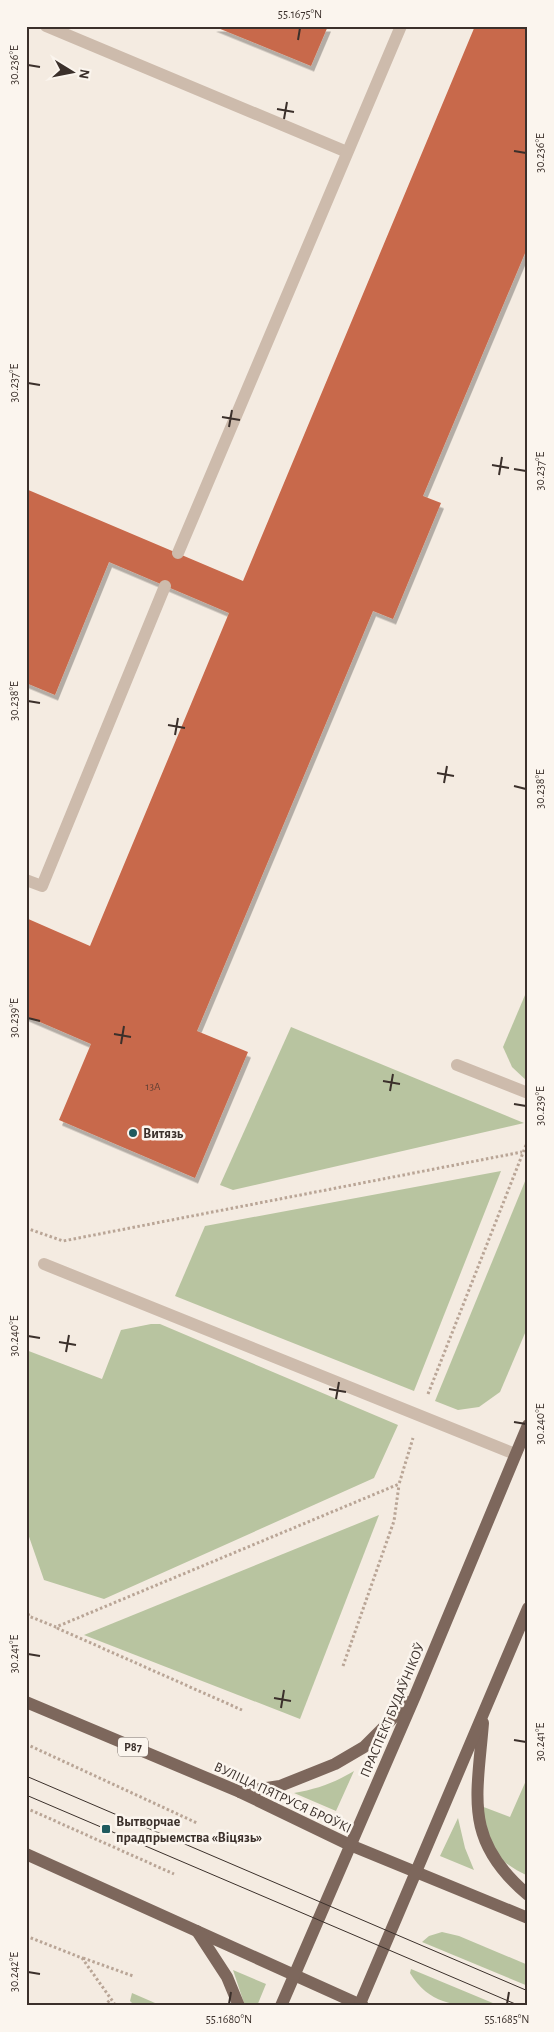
<svg xmlns="http://www.w3.org/2000/svg" width="554" height="2032" font-family="'Alegreya Sans',sans-serif">
<style>
.green{fill:#b8c4a0}
.building{fill:#c8694b;filter:url(#shadow)}
.lines{fill:none;stroke-linecap:round;stroke-linejoin:round}
.path{stroke:#b9a596;stroke-width:3;stroke-dasharray:2.5 2.5;stroke-linecap:butt}
.lane{stroke:#cdbbac;stroke-width:12}
.primary{stroke:#7d675c;stroke-width:12}
.tram{stroke:#3b302b;stroke-width:1}
.ticks{fill:none;stroke:#3b302b;stroke-width:2}
.poi-dot{fill:#1f5a5e;stroke:#fbf5ee;stroke-width:2}
.labels{text-anchor:middle;stroke-width:5;stroke-linejoin:round;paint-order:stroke}
.number-label{font-size:11px;fill:#5e3e33}
.shield{fill:#fbf5ee;stroke:#756b66;stroke-width:1}
.shield-label{font-size:12px;font-weight:bold;fill:#3b302b}
.poi-label{font-size:14px;font-weight:bold;fill:#3b302b;stroke:#fbf5ee;text-anchor:start}
.street-label{font-size:14px;fill:#3b302b;stroke:#fbf5ee}
.neatline{fill:none;stroke:#3b302b;stroke-width:2}
.ticks-label{font-size:12px;text-anchor:middle;fill:#3b302b}
</style>
<defs>
<filter id="shadow"><feDropShadow dx="3" dy="5.5" stdDeviation="0" flood-color="#0004"/></filter>
</defs>
<rect width="100%" height="100%" fill="#f4ebe1"/>
<g class="green">
<path d="M528 988V1082L512 1067 503 1047Z"/>
<path d="M291 1027 524 1123 233 1190 220 1185Z"/>
<path d="M501 1171 414 1391 175 1296 205 1226Z"/>
<path d="M528 1174V1326L500 1392 479 1407 458 1410 435 1401Z"/>
<path d="M151 1324H160L398 1425 374 1478 104 1599 44 1580 26 1528V1350L102 1379 121 1330Z"/>
<path d="M379 1515 300 1719 84 1635Z"/>
<path d="M354 1771 336 1811 294 1793C317 1789 334 1783 354 1771Z"/>
<path d="M528 1776V1876C490 1857 488 1846 481 1806L510 1817Z"/>
<path d="M458 1818 465 1848 474 1870 440 1856Z"/>
<path d="M442 1932 459 1936 528 1965V1986L422 1942 429 1936Z"/>
<path d="M411 1969 500 2006C463 2006 432 2009 410 1973Z"/>
<path d="M233 1970 266 1984 257 2006H245Z"/>
<path d="M132 1993 162 2006H135L130 2001Z"/>
</g>
<g class="building">
<path d="M213 26H328L311 66Z"/>
<path d="M475 26H528V246L423 496 441 503 393 619 373 611 197 1031 248 1052 195 1178 59 1120 91 1044 26 1016V918L90 946 229 613 109 562 55 695 26 683V489L243 581Z"/>
</g>
<g class="lines">
<g class="path">
<path d="M26 1228 63 1241 522 1152"/>
<path d="M428 1394 528 1140"/>
<path d="M26 1609 29 1616"/>
<path d="M26 1615 56 1627 399 1484 413 1438"/>
<path d="M57 1628 242 1710"/>
<path d="M343 1666 394 1521 399 1485"/>
<path d="M526 1742 528 1738"/>
<path d="M26 1744 197 1823"/>
<path d="M26 1808 174 1874"/>
<path d="M26 1936 82 1958 116 2006"/>
<path d="M83 1958 133 1976"/>
<path d="M104 2006 110 2000"/>
</g>
<g class="lane">
<path d="M46 26 347 152"/>
<path d="M178 553 401 26"/>
<path d="M26 880 42 886 165 586"/>
<path d="M457 1065 528 1093"/>
<path d="M44 1264 515 1454"/>
</g>
<g class="primary">
<path d="M26 1702 240 1792 350 1845 528 1918"/>
<path d="M483 1723C477 1798 463 1840 528 1895"/>
<path d="M240 1792 280 1786 335 1764 364 1747 409 1702"/>
<path d="M26 1854 363 2006"/>
<path d="M197 1931 227 1977 239 2006"/>
<path d="M281 2006 415 1696 528 1425"/>
<path d="M359 2006 528 1608"/>
</g>
<g class="tram">
<path d="M26 1776 528 1991"/>
<path d="M26 1795 520 2006"/>
</g>
</g>
<path class="ticks" d="M298 40 300 28M28 65 40 67M277 109 294 112M284 119 287 102M514 151 526 153M28 383 40 385M222 417 240 420M229 427 232 410M492 465 509 468M514 469 526 471M499 475 502 457M28 701 40 703M168 725 185 728M175 735 178 718M437 773 454 776M444 783 447 766M514 786 526 789M28 1018 40 1021M114 1034 131 1037M121 1044 124 1026M383 1081 400 1084M390 1091 393 1074M514 1104 526 1106M28 1336 40 1338M59 1342 76 1345M66 1352 69 1335M329 1389 346 1392M336 1399 339 1382M514 1422 526 1424M28 1654 40 1656M274 1698 291 1701M281 1708 284 1690M514 1740 526 1742M28 1972 40 1974M229 2004 231 1992M507 2004 509 1992"/>
<g class="poi-dot">
<circle cx="133" cy="1133" r="5"/>
<rect x="101" y="1824" width="10" height="10" rx="2.5"/>
</g>
<g class="labels">
<g class="number-label">
<text x="153" y="1090">13А</text>
</g>
<rect class="shield" x="118" y="1737.5" width="30" height="19" rx="4"/>
<g class="shield-label">
<text x="133" y="1751">Р87</text>
</g>
<g class="poi-label">
<text x="143" y="1138">Витязь</text>
<text x="116" y="1826">Вытворчае<tspan x="116" dy="16">прадпрыемства «Віцязь»</tspan></text>
</g>
<g class="street-label">
<text transform="translate(392 1710) rotate(-67)" y="5">ПРАСПЕКТ БУДАЎНІКОЎ</text>
<text transform="translate(283 1797) rotate(25)" y="5">ВУЛІЦА ПЯТРУСЯ БРОЎКІ</text>
</g>
</g>
<rect width="554" height="2032" fill="none" stroke="#fbf5ee" stroke-width="55"/>
<g transform="translate(72 72) rotate(100)" stroke="#fbf5ee" stroke-width="4" paint-order="stroke">
<path d="M0-4L9 19L0 12L-9 19Z" fill="#3b302b"/>
<text y="-8" font-size="14" font-weight="bold" text-anchor="middle" fill="#3b302b">N</text>
</g>
<rect x="28" y="28" width="498" height="1976" class="neatline"/>
<g class="ticks-label">
<text x="300" y="18">55.1675°N</text>
<text transform="translate(14 65) rotate(-90)" y="4">30.236°E</text>
<text transform="translate(540 153) rotate(-90)" y="4">30.236°E</text>
<text transform="translate(14 383) rotate(-90)" y="4">30.237°E</text>
<text transform="translate(540 471) rotate(-90)" y="4">30.237°E</text>
<text transform="translate(14 701) rotate(-90)" y="4">30.238°E</text>
<text transform="translate(540 789) rotate(-90)" y="4">30.238°E</text>
<text transform="translate(14 1018) rotate(-90)" y="4">30.239°E</text>
<text transform="translate(540 1106) rotate(-90)" y="4">30.239°E</text>
<text transform="translate(14 1336) rotate(-90)" y="4">30.240°E</text>
<text transform="translate(540 1424) rotate(-90)" y="4">30.240°E</text>
<text transform="translate(14 1654) rotate(-90)" y="4">30.241°E</text>
<text transform="translate(540 1742) rotate(-90)" y="4">30.241°E</text>
<text transform="translate(14 1972) rotate(-90)" y="4">30.242°E</text>
<text x="229" y="2023">55.1680°N</text>
<text x="507" y="2023">55.1685°N</text>
</g>
</svg>
